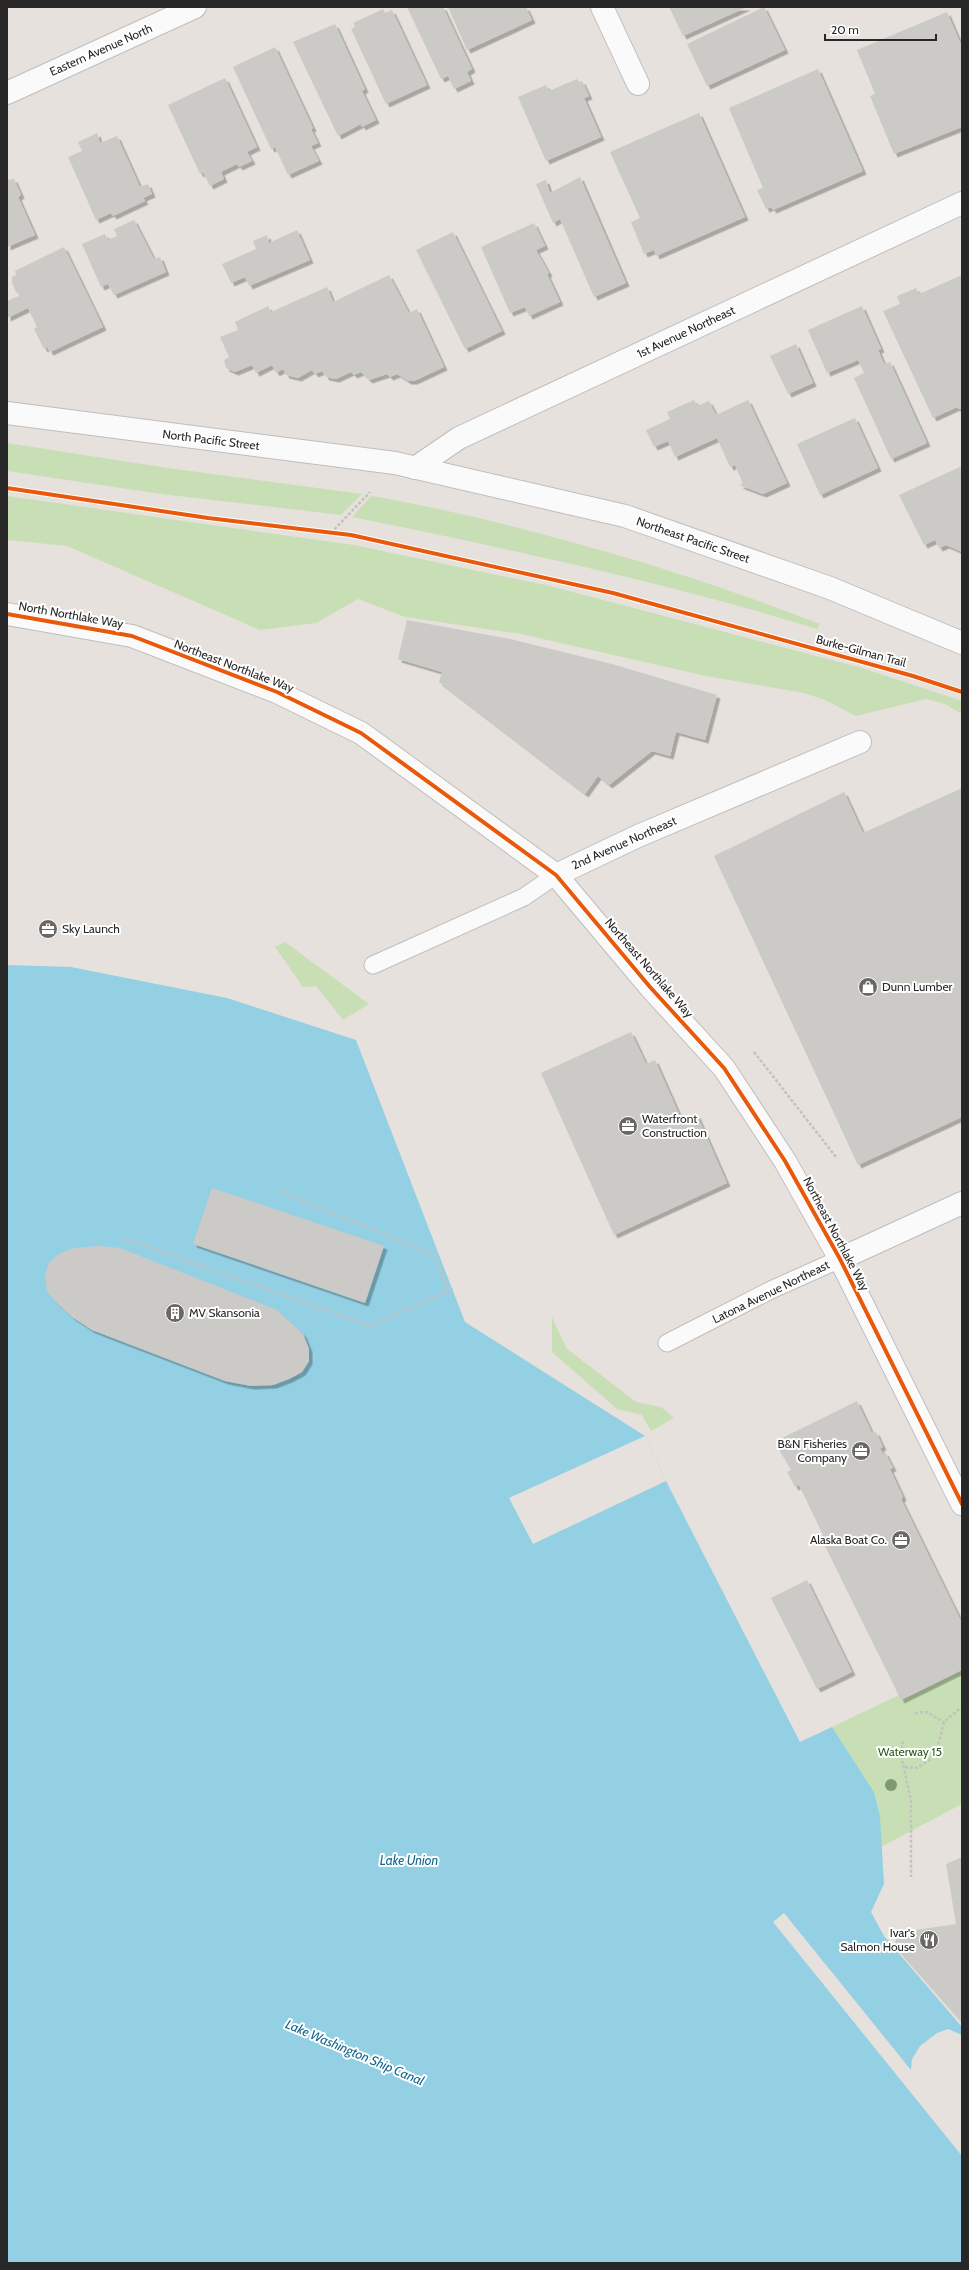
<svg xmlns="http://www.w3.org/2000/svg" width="969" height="2270" font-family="Cabin,sans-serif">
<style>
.green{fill:#c8dfb6}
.water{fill:#93d0e4}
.pier{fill:#e6e1dc}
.building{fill:#cccac6;filter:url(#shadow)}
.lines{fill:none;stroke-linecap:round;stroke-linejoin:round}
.lane-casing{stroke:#bfbdbe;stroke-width:19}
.street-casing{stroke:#bfbdbe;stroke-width:24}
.secondary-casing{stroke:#bfbdbe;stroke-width:24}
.path{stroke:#c2c2c1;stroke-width:2.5;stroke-dasharray:3 2;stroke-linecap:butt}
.lane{stroke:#fbfafa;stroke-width:17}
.street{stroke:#fbfafa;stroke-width:22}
.secondary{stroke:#fbfafa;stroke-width:22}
.cycleway-casing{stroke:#fff;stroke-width:6}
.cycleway{stroke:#e8590c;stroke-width:4}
.tree{fill:#7f9a72}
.labels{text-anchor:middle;stroke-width:4;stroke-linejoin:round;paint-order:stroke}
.street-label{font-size:12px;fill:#272727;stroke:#fff}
.poi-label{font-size:12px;fill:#272727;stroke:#fff;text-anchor:start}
.park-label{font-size:12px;fill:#2b5f1c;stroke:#fff}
.water-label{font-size:13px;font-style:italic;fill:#13668f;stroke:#fff}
</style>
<defs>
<filter id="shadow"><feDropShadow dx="3.5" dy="3.5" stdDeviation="0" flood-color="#0004"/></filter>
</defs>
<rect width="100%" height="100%" fill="#e6e1dc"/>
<g class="green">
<path d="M7 443 168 468 362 494 341 515 161 494 7 471Z"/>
<path d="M7 496 354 545 550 586 862 668 962 701V714L945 704 926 699 856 716 825 700 804 693 706 676 521 634 405 617 358 599 316 623 260 630 67 546 7 540Z"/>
<path d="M371 496C438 507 505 524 571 542 656 565 738 592 820 624L817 629C665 582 509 549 352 517Z"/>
<path d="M285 942 369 1004 343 1020 316 986 303 987 275 947Z"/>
<path d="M552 1317 566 1348 636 1402 661 1407 674 1418 651 1431 642 1415 617 1409 552 1352Z"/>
<path d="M962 1670V1804L881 1847 880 1816 874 1792 832 1727 899 1695 901 1700Z"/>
</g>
<path class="water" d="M7 965 71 967 227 998 356 1040 465 1322 645 1436 666 1481 800 1742 832 1727 874 1792 880 1816 884 1884 871 1912 884 1936 962 2027V2263H7Z"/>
<g class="pier">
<path d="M645 1436 666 1481 533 1544 509 1498Z"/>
<path d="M784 1913 911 2070 912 2059 920 2046 937 2033 948 2029 962 2035V2156L773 1922Z"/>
</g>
<g class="building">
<path d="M407 7H443L472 69 467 72 471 81 454 89 448 76 441 79Z"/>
<path d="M448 7H526L532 20 467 50Z"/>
<path d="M669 7H747L683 36Z"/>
<path d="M764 7 785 50 707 86 687 44Z"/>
<path d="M383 9 385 13 392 10 427 85 386 104 351 29 355 27 353 23Z"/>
<path d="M947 12 962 47V127L894 154 870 96 875 94 857 50Z"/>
<path d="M335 24 365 89 362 91 376 120 362 127 361 124 338 136 293 42Z"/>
<path d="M275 47 313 128 311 129 318 143 311 146 319 161 288 175 275 147 271 149 233 67Z"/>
<path d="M818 69 863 171 773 210 771 207 766 209 757 190 763 188 729 108Z"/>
<path d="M225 78 257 147 247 152 252 161 239 167 237 164 221 172 224 179 210 186 203 172 200 174 168 105Z"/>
<path d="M577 79 579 82 582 81 589 96 584 98 601 137 546 161 518 97 546 85 549 91Z"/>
<path d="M699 113 745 217 656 256 654 250 644 254 631 222 640 218 610 152Z"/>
<path d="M97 133 100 143 117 136 140 187 148 184 152 194 143 198 145 201 113 216 111 213 96 220 68 157 82 151 78 142Z"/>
<path d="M580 177 626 283 594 297 560 219 553 223 536 184 546 180 550 193Z"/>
<path d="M14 179 21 195 18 197 35 235 7 247V180Z"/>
<path d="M134 220 154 259 160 257 166 272 114 295 108 284 101 287 82 244 105 234 108 240 117 236 114 229Z"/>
<path d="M534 223 545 246 536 250 549 273 547 274 560 302 529 316 525 307 510 313 481 247Z"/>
<path d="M297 230 310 260 249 286 245 277 231 283 222 264 256 249 253 241 267 235 269 243Z"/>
<path d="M453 232 502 331 465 349 416 250Z"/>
<path d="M64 247 103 327 50 352 47 347 44 349 34 329 37 327 28 308 7 318V301L21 295 16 292 12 283V277L16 275 15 271Z"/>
<path d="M389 275 409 313 417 309 444 367 414 381H408L397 374 390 377 387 374 369 380 361 372 354 375 351 372 336 379 326 377 322 371 315 374 312 370 298 378 286 375 283 369 276 373 272 365 256 373 252 365 235 372 226 368 224 360 229 357 220 337 238 330 235 322 268 306 271 312 327 287 333 302Z"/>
<path d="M962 275V408L958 409 957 407 933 418 883 311 900 304 897 296 916 288 919 294Z"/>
<path d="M862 306 881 349 878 350 884 364 890 362 927 443 891 459 854 378 864 373 858 360 827 373 808 330Z"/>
<path d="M796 344 813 383 788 394 770 356Z"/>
<path d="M694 400 697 406 709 401 716 415 748 400 787 483 763 494 739 485 743 484 735 465 730 467 717 438 675 457 668 441 654 447 646 430 670 419 667 412Z"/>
<path d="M855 418 878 468 820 495 797 444Z"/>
<path d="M962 466V552L946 545 939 548 935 540 924 545 899 495Z"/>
<path d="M407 620 510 639 612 664 717 695 705 740 676 732 670 756 652 751 609 785 598 776 585 794 439 682 442 672 398 659Z"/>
<path d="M962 788V1117L858 1165 714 856 844 792 863 833Z"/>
<path d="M631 1032 646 1064 655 1060 682 1121 697 1115 727 1183 614 1235 541 1073Z"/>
<path d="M212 1188 384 1246 365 1303 193 1244Z"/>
<path d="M100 1246 120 1248 277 1310 303 1334 309 1349V1361L302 1372 289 1379 273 1385 251 1386 225 1381 92 1330 72 1317 56 1302 47 1291 45 1274 49 1263 59 1254 73 1248Z"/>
<path d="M857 1401 872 1433 876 1432 883 1447 880 1448 883 1454 885 1452 893 1468 890 1469 903 1497 901 1499 962 1623V1670L901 1700 820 1536 823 1535 799 1485 795 1487 787 1472 791 1470 778 1448 781 1446 778 1440Z"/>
<path d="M807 1580 852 1672 817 1689 771 1598Z"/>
<path d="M962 1857V2023L895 1947 896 1933 956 1924 946 1864Z"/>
</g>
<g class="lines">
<g class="lane-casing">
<g id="lane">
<path d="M373 965 524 897 556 875"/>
<path d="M667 1343 771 1290 840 1259"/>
</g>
</g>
<g class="street-casing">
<g id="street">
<path d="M602 7 638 84"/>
<path d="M7 93 195 7"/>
<path d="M415 468 459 438 962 203"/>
<path d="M556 875 638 836 860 742"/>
<path d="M840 1259 962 1203"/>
</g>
</g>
<g class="secondary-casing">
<g id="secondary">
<path d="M7 413 395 463 625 516 830 588 962 643"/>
<path d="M7 614 132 636 277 692 361 733 556 875 650 987 724 1068 785 1161 840 1259 962 1504"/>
</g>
</g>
<g class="path">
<path d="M331 533 370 492"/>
<path d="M754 1052 836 1157"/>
<path d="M277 1190 434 1255 448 1291"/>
<path d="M124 1238 370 1326 453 1289"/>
<path d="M915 1713 927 1712 944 1722"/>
<path d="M903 1741 901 1755 911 1801V1877"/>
<path d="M905 1767 917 1768 931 1759 939 1742 944 1722 962 1707"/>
</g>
<use href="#lane" class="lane"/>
<use href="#street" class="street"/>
<use href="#secondary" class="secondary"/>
<g class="cycleway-casing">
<g id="cycleway">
<path d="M7 488 208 518 351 535 613 593 913 676 962 692"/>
<path d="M7 614 132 636 277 692 361 733 556 875 650 987 724 1068 785 1161 840 1259 962 1504"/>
</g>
</g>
<use href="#cycleway" class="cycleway"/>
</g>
<circle class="tree" cx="891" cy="1785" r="6"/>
<defs>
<g id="office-disc" transform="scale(1)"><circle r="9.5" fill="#6a6866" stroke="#fff"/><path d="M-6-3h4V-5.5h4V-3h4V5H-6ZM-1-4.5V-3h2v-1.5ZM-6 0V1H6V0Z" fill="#fff"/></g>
<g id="shop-disc" transform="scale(1)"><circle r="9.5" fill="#6a6866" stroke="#fff"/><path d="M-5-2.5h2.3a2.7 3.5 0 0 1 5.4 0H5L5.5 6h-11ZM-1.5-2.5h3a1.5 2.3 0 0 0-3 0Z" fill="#fff"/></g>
<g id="building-disc" transform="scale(1)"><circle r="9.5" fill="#6a6866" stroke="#fff"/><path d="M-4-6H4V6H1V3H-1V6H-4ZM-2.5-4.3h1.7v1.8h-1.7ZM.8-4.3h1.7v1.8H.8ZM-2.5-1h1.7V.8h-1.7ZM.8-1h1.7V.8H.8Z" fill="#fff"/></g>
<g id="restaurant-disc" transform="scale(1)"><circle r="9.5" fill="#6a6866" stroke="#fff"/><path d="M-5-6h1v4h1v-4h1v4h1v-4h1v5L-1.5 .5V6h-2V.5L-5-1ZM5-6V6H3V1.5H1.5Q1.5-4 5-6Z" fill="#fff"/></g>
</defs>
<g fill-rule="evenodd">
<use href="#office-disc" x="48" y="929"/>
<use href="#shop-disc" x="868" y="987"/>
<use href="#office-disc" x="628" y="1126"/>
<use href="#building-disc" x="175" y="1313"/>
<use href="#office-disc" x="861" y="1451"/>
<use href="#office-disc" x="901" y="1540"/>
<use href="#restaurant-disc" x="929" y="1940"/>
</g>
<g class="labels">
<g class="street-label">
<text transform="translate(101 50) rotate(-24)" y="4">Eastern Avenue North</text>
<text transform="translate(686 332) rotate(-25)" y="4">1st Avenue Northeast</text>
<text transform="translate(211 440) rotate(7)" y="4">North Pacific Street</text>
<text transform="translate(693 540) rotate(19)" y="4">Northeast Pacific Street</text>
<text transform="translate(71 615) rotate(10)" y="4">North Northlake Way</text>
<text transform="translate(861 651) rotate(15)" y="4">Burke-Gilman Trail</text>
<text transform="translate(234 666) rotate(21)" y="4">Northeast Northlake Way</text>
<text transform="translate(624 843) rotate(-24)" y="4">2nd Avenue Northeast</text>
<text transform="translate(649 968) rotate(49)" y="4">Northeast Northlake Way</text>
<text transform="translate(836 1234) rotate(62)" y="4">Northeast Northlake Way</text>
<text transform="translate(771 1292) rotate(-26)" y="4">Latona Avenue Northeast</text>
</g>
<g class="poi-label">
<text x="62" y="933">Sky Launch</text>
<text x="882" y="991">Dunn Lumber</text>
<text x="642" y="1123">Waterfront<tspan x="642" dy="14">Construction</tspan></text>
<text x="189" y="1317">MV Skansonia</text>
<text x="847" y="1448" text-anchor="end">B&amp;N Fisheries<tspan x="847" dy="14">Company</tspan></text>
<text x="887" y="1544" text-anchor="end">Alaska Boat Co.</text>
<text x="915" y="1937" text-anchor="end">Ivar's<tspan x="915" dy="14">Salmon House</tspan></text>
</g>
<g class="park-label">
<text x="910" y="1756">Waterway 15</text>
</g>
<g class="water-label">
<text x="409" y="1865">Lake Union</text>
<text transform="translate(355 2052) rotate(23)" y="5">Lake Washington Ship Canal</text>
</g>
</g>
<rect width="969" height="2270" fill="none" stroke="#272727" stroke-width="16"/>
<path d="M825 34v6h111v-6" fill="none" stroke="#272727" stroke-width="2"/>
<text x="831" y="34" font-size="12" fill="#272727" stroke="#ffffff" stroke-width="3" paint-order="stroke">20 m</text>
</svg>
